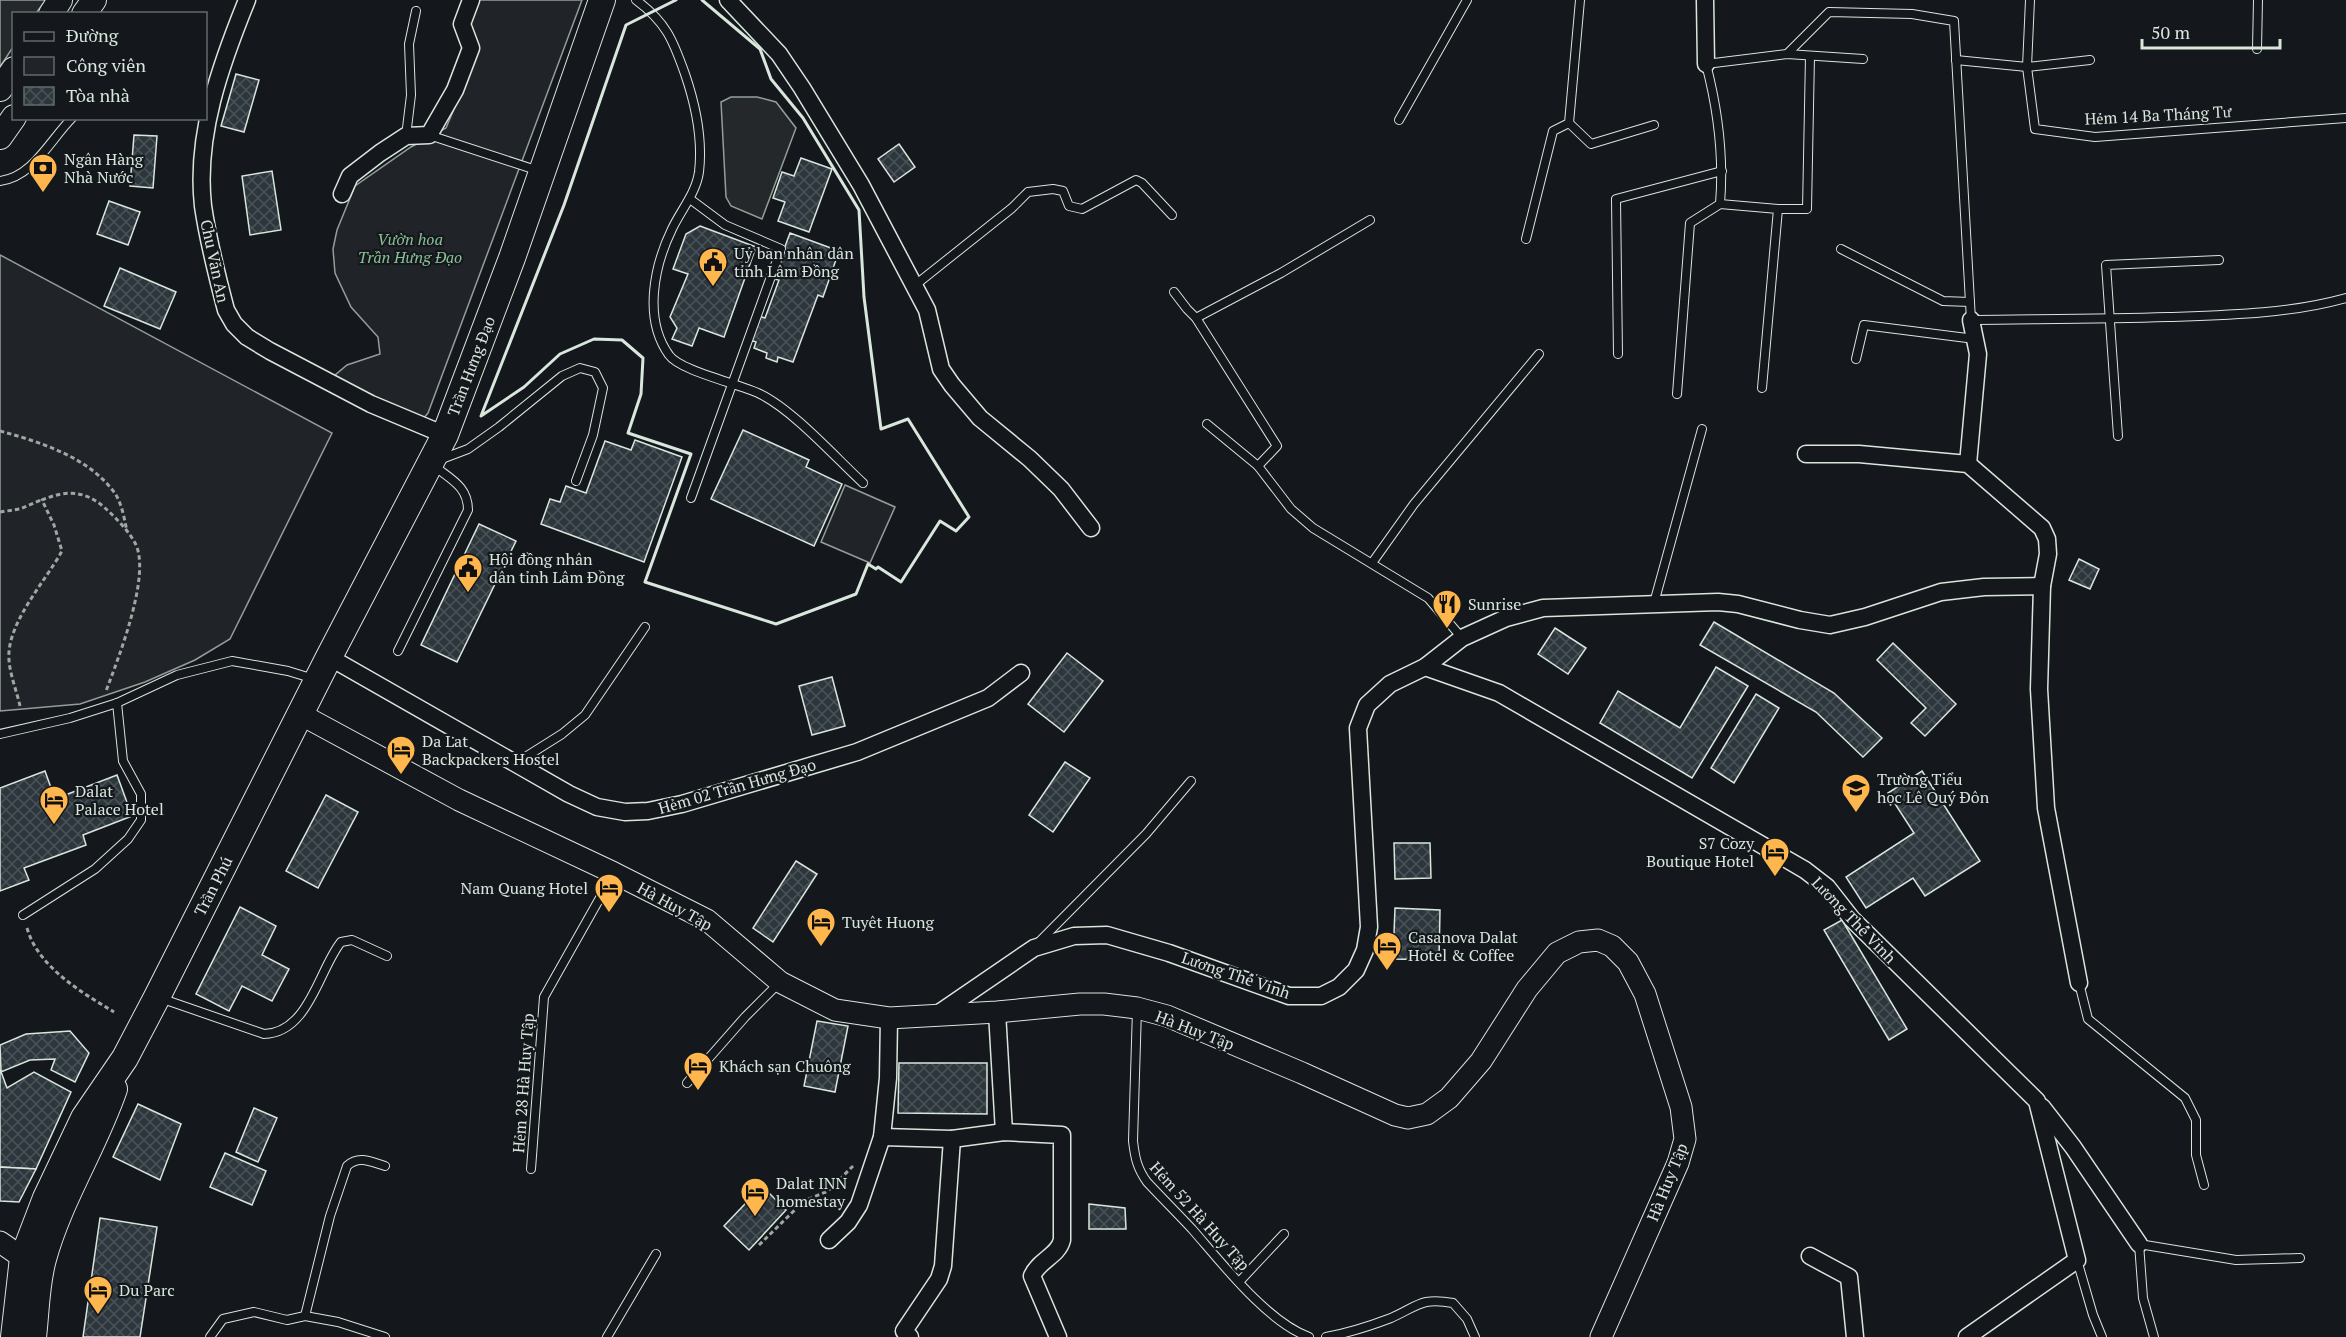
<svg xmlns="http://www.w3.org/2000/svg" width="2346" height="1337" font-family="'PT Serif',serif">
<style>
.green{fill:#202428;stroke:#939e99;stroke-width:1.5}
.parking{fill:#24282b;stroke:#939e99;stroke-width:1.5}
.building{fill:url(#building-cross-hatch);stroke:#d8e6dc;stroke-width:1.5}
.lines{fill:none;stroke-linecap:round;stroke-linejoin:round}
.service-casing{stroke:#d8e6dc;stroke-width:10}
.minor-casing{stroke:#d8e6dc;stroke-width:19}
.tertiary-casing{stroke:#d8e6dc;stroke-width:23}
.secondary-casing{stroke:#d8e6dc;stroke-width:26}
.primary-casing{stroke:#d8e6dc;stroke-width:28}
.path{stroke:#9da8a2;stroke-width:3;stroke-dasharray:4.5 3;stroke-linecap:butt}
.service{stroke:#14181c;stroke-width:8}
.minor{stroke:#14181c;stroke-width:16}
.tertiary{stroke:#14181c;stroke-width:21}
.secondary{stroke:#14181c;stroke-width:24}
.primary{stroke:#14181c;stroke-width:26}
.wall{stroke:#d8e6dc;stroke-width:3}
.labels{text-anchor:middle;stroke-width:4.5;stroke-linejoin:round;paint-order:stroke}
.street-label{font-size:16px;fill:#d8e6dc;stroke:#14181c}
.poi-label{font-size:16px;fill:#d8e6dc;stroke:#14181c;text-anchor:start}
.park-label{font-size:16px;font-style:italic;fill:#8ac095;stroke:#14181c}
</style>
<defs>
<pattern id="building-cross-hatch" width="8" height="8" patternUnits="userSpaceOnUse" patternTransform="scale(1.5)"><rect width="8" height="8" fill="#2c363c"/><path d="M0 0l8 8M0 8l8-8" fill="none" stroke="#4a5358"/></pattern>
</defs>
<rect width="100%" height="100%" fill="#14181c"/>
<g class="green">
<path d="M477 0H582L428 413 422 420 366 395 334 376 347 365 380 354 378 337 351 307 335 273 333 249 337 230 355 186 411 147 446 128 474 62 468 25Z"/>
<path d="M0 255 332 433 230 639 195 660 145 682 80 704 0 711Z"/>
<path d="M845 485 895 507 870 563 821 542Z"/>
</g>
<g class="parking">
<path d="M0 0H46L36 13 14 14 13 47 0 67Z"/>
<path d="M731 97H757L776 102 796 128 762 219 731 206 726 197 721 102Z"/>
</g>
<g class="building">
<path d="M236 74 259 80 244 132 221 126Z"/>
<path d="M134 135 157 136 153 188 130 186Z"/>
<path d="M899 144 915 167 894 182 878 159Z"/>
<path d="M801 158 832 169 809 232 778 221 785 202 773 198 782 172 794 176Z"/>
<path d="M272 171 281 230 250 235 242 176Z"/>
<path d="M109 201 140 212 128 245 97 234Z"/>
<path d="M700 226 756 247 724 337 699 328 692 346 672 339 677 328 670 317 688 274 673 269 686 234Z"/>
<path d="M790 233 839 251 823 297 818 295 793 362 778 357 777 362 766 358 767 353 754 348 756 342 750 340 759 316 765 318 779 280 773 279Z"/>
<path d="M120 268 176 292 160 329 104 306Z"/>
<path d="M743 430 809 460 806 467 842 484 814 546 711 499Z"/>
<path d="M635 440 682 457 644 562 541 524 550 499 560 502 566 486 586 493 605 441 631 450Z"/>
<path d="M479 524 516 541 457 662 421 645Z"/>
<path d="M2079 559 2099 569 2090 589 2069 580Z"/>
<path d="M1714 622 1834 693 1882 738 1863 757 1816 712 1700 645Z"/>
<path d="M1555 628 1586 648 1568 674 1538 654Z"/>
<path d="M1893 643 1956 704 1925 736 1911 723 1926 708 1877 660Z"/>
<path d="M1067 653 1103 681 1064 732 1028 704Z"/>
<path d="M1716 667 1748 686 1692 778 1600 723 1618 691 1680 728Z"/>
<path d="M832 677 845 726 812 735 799 686Z"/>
<path d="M1756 694 1779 708 1734 783 1711 768Z"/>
<path d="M1065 762 1090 778 1053 832 1029 815Z"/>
<path d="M45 771 55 799 117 775 132 816 83 835 86 845 24 868 29 880 0 891V788Z"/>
<path d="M1922 771 1980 861 1925 896 1913 878 1866 908 1846 877 1914 833 1888 793Z"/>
<path d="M326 795 358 812 318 888 286 871Z"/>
<path d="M1394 843H1430L1431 878 1395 879Z"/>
<path d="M796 861 817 874 773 942 753 928Z"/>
<path d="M240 907 276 926 262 955 289 969 272 1001 242 986 229 1011 196 994Z"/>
<path d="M1395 908 1440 910 1439 960 1393 959Z"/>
<path d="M1842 920 1907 1029 1889 1040 1824 930Z"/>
<path d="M817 1021 848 1026 835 1092 804 1086Z"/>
<path d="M70 1031 89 1053 75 1082 51 1070 55 1059 30 1060 1 1072 0 1045 26 1034Z"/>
<path d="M899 1063H987V1114L898 1113Z"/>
<path d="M0 1069 7 1088 34 1072 71 1092 36 1169 0 1167Z"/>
<path d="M138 1104 181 1124 160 1180 113 1157Z"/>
<path d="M254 1108 277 1118 258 1162 236 1152Z"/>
<path d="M225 1153 266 1171 252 1205 210 1187Z"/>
<path d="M0 1167 36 1169 19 1202 0 1201Z"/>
<path d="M762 1186 786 1210 749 1250 724 1226Z"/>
<path d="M1089 1204 1125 1208 1126 1229H1089Z"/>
<path d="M100 1218 157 1227 140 1337H83Z"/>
</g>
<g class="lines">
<g class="service-casing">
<g id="service">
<path d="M636 0C666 22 673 40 685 74 696 106 703 138 699 172 696 193 681 210 672 229 654 266 643 319 669 355 680 371 740 384 760 394 793 410 835 457 863 483"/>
<path d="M2030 0 2027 67 2035 129 2095 137 2346 118"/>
<path d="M2257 49 2258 0"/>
<path d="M1787 54 1829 12 1912 14 1954 21 1971 320C2037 319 2102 319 2168 317 2228 315 2288 314 2346 298"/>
<path d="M1956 60 2027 67 2090 60"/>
<path d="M1399 120 1467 0"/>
<path d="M1569 123 1591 144 1654 125"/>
<path d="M429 135 539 171"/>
<path d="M406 136 411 95 409 44 416 11"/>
<path d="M0 181C33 177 50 140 72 118"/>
<path d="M690 199 725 225 781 249 691 498"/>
<path d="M1720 204C1724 156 1718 110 1706 64L1787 54 1863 59"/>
<path d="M1778 209H1807L1810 56"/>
<path d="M1526 239 1553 131 1569 123 1580 0"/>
<path d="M1841 249 1943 301 1970 302"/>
<path d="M914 286 1012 208 1028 192 1053 189 1063 191 1069 206 1082 209 1136 180 1142 183 1172 215"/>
<path d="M1174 292 1187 309 1196 318 1277 446 1258 466 1291 509 1313 528 1428 598 1462 638"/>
<path d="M1196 318 1281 273 1370 220"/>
<path d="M1618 354 1616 199 1722 171"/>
<path d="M1856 359 1864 325 1975 339"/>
<path d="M1677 394 1690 223 1720 204 1778 209 1762 388"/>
<path d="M1207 424 1258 466"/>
<path d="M2118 436 2106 265 2219 260"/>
<path d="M439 460 468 449 499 427 562 376 580 368 595 372 603 388 593 435 576 481"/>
<path d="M1372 563 1414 504 1539 354"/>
<path d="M1654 603 1702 429"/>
<path d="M398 651 468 510C468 486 450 479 433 465"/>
<path d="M0 734 70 718 117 703 177 675 232 661 288 671 314 679"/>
<path d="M516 763 562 734 585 715 645 627"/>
<path d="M23 915 95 869 128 839 141 820V794L123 761 117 703"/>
<path d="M1038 943 1146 834 1191 781"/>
<path d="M2079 983 2088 1019 2185 1098 2196 1120V1155L2204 1185"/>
<path d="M160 998 264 1034C309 1033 319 969 341 942L352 940 387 956"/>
<path d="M1137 1009 1133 1141C1135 1158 1137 1168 1147 1182 1162 1198 1177 1213 1192 1229 1221 1262 1267 1322 1309 1337"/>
<path d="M687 1083 745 1017 780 982"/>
<path d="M531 1169 544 997 614 873"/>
<path d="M2077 1260 2093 1315 2102 1337"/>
<path d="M1239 1282 1284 1234"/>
<path d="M305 1316 330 1216 347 1166C359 1155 371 1162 385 1166"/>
<path d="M210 1337 223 1319 254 1312 287 1320 305 1316 338 1322 385 1337"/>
<path d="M607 1337 656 1254"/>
<path d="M1326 1337C1348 1333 1370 1326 1391 1318 1418 1306 1421 1297 1453 1303L1467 1319 1475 1337"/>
<path d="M2154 1337 2143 1298 2139 1244 2236 1260 2300 1258"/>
</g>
</g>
<g class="minor-casing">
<g id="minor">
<path d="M247 0C221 64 195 135 203 206 208 240 217 276 226 310L234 324 247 337 270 351 371 404 445 435"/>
<path d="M728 0 779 54 802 88 861 185 927 310 941 369 952 385 980 418 1030 459 1061 489 1091 528"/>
<path d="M1705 0 1706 64"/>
<path d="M342 194 350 176 380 153 406 136 429 135 455 90 471 48 462 24 471 0"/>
<path d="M1806 454H1859L1968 464 2042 528 2047 539 2048 554 2042 586 2039 689 2046 808 2079 983"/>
<path d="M1968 464 1978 354 1971 320"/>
<path d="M329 657 569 794 597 807 625 812 648 811 682 804 857 752 988 698 1021 673"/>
<path d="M1425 667 1499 693 1805 870 1827 887 1852 919 2037 1101 2077 1260 1967 1337"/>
<path d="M997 1012 1004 1132"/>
<path d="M936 1015 1034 948 1074 936 1107 935 1169 953 1289 996H1321L1339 987 1356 970 1365 950 1369 927 1358 728 1367 705 1390 684 1425 667 1462 638 1506 618 1543 608 1718 602 1738 604 1800 620 1830 625 1865 617 1941 592 1984 587 2042 586"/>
<path d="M2042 1107 2073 1147 2139 1244"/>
<path d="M882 1137 952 1139"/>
<path d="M829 1240 848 1222 859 1205 882 1137 888 1078 889 1018"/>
<path d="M1810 1256 1849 1277 1855 1337"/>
<path d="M910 1337 904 1331 939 1279 943 1266 952 1139 1004 1132 1062 1135V1240C1058 1256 1039 1260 1032 1276L1058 1337"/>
</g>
</g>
<g class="tertiary-casing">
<g id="tertiary">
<path d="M300 714 459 800 614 873 707 920 780 982 835 1010 889 1018 997 1012 1080 1004H1104L1137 1008 1167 1016 1302 1073 1395 1115 1408 1118 1427 1114 1449 1098 1481 1061 1527 989 1557 953 1579 942 1598 940 1612 946 1628 962 1645 994 1681 1107 1685 1139 1678 1163 1601 1337"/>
<path d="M0 1242 23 1258 39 1260"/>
</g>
</g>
<g class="secondary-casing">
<g id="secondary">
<path d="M51 14 60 0"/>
<path d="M84 14 94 0"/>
<path d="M0 89 14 69"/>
<path d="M0 137 14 117"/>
</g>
</g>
<g class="primary-casing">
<g id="primary">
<path d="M14 1337 23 1258 46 1198 84 1118 125 1058 157 997 329 657 445 435 512 258 602 0"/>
<path d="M33 1337C36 1312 36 1284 43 1259 59 1200 94 1147 114 1089"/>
</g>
</g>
<g class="path">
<path d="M0 431C40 442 88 457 114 492 122 503 124 518 127 531"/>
<path d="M0 512 20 509 41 500"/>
<path d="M20 706C17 692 10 675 9 660 6 624 45 582 62 551L54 525 42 500C66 490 85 490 105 508 116 518 128 530 135 543 152 574 118 659 106 691"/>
<path d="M27 928C38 967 81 992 114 1012"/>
<path d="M759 1245 804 1201 828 1191 853 1166"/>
</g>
<use href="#service" class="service"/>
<use href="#minor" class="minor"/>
<use href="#tertiary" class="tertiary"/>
<use href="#secondary" class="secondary"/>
<use href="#primary" class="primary"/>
<path class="wall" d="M676 0 626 25 564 205 481 416 524 387 560 354 594 339 622 340 643 358 641 394 628 433 691 454 645 582 776 624 856 594 868 564 876 569 878 567 901 582 940 521 956 531 969 517 908 419 881 429 864 297 859 210 803 118 771 79 760 49 702 0"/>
</g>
<defs>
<g id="bank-pin" transform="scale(1.5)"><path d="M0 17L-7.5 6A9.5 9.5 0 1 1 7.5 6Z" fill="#ffb74d" stroke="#14181c"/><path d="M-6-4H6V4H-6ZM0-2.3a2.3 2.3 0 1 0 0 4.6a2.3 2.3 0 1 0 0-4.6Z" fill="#111"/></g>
<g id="civic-pin" transform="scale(1.5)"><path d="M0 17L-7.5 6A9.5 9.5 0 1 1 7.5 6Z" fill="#ffb74d" stroke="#14181c"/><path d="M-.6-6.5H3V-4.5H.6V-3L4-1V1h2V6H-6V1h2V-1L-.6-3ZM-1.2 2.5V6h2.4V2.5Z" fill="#111"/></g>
<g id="restaurant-pin" transform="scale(1.5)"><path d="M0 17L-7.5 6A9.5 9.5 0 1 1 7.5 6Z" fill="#ffb74d" stroke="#14181c"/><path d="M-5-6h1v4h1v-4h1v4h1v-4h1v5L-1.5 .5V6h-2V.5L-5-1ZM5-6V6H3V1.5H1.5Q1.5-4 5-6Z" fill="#111"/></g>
<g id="hotel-pin" transform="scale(1.5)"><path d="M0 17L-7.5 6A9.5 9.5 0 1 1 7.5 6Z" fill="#ffb74d" stroke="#14181c"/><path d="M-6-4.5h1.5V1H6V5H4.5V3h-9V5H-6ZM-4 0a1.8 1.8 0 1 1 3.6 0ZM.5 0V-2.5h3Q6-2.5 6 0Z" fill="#111"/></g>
<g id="school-pin" transform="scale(1.5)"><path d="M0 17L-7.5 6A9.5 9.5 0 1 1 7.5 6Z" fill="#ffb74d" stroke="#14181c"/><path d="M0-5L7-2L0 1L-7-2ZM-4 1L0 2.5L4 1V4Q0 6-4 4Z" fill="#111"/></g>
</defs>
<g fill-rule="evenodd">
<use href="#bank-pin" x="43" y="168"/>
<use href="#civic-pin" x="713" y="262"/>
<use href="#civic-pin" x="468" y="568"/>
<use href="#restaurant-pin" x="1447" y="604"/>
<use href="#hotel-pin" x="401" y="750"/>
<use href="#school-pin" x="1856" y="788"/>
<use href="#hotel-pin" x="54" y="800"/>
<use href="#hotel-pin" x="1775" y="852"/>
<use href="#hotel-pin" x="609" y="888"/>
<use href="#hotel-pin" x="821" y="922"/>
<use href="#hotel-pin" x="1387" y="946"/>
<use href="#hotel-pin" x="698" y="1066"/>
<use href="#hotel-pin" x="755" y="1192"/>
<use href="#hotel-pin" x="98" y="1290"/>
</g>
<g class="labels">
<g class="street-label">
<text transform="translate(2158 115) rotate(-3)" y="6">Hẻm 14 Ba Tháng Tư</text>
<text transform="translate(215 261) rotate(78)" y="6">Chu Văn An</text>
<text transform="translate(471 366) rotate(-69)" y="6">Trần Hưng Đạo</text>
<text transform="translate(737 786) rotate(-16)" y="6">Hẻm 02 Trần Hưng Đạo</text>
<text transform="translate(213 886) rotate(-63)" y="6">Trần Phú</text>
<text transform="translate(675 906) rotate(29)" y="6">Hà Huy Tập</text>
<text transform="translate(1854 920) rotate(46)" y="6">Lương Thế Vinh</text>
<text transform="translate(1236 975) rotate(19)" y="6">Lương Thế Vinh</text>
<text transform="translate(1195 1030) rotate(21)" y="6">Hà Huy Tập</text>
<text transform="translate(523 1083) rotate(-86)" y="6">Hẻm 28 Hà Huy Tập</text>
<text transform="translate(1667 1182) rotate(-68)" y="6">Hà Huy Tập</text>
<text transform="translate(1200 1216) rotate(48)" y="6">Hẻm 52 Hà Huy Tập</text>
</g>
<g class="poi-label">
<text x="64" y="165">Ngân Hàng<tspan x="64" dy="18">Nhà Nước</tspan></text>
<text x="734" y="259">Uỷ ban nhân dân<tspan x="734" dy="18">tỉnh Lâm Đồng</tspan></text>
<text x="489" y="565">Hội đồng nhân<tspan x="489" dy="18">dân tỉnh Lâm Đồng</tspan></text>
<text x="1468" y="610">Sunrise</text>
<text x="422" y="747">Da Lat<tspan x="422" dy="18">Backpackers Hostel</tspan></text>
<text x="1877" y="785">Trường Tiểu<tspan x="1877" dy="18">học Lê Quý Đôn</tspan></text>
<text x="75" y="797">Dalat<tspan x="75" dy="18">Palace Hotel</tspan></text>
<text x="1754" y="849" text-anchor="end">S7 Cozy<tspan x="1754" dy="18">Boutique Hotel</tspan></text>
<text x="588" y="894" text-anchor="end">Nam Quang Hotel</text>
<text x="842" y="928">Tuyêt Huong</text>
<text x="1408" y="943">Casanova Dalat<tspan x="1408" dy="18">Hotel &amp; Coffee</tspan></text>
<text x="719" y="1072">Khách sạn Chuông</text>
<text x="776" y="1189">Dalat INN<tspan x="776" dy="18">homestay</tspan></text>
<text x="119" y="1296">Du Parc</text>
</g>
<g class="park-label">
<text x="410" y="245">Vườn hoa<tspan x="410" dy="18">Trần Hưng Đạo</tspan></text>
</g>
</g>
<rect x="12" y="12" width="195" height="108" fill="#14181c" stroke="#626a69" stroke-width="1.5"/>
<rect x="24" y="32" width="30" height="9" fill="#14181c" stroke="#626a69" stroke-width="1.5"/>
<text x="66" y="42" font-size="18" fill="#d8e6dc">Đường</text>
<rect x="24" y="57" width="30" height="18" fill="#202428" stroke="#626a69" stroke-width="1.5"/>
<text x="66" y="72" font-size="18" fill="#d8e6dc">Công viên</text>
<rect x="24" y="87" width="30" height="18" fill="url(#building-cross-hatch)" stroke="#626a69" stroke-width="1.5"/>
<text x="66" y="102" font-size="18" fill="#d8e6dc">Tòa nhà</text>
<path d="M2142 39v9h138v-9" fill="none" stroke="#d8e6dc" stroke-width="3"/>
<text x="2151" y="39" font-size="18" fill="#d8e6dc" stroke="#14181c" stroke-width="4.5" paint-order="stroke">50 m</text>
</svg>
